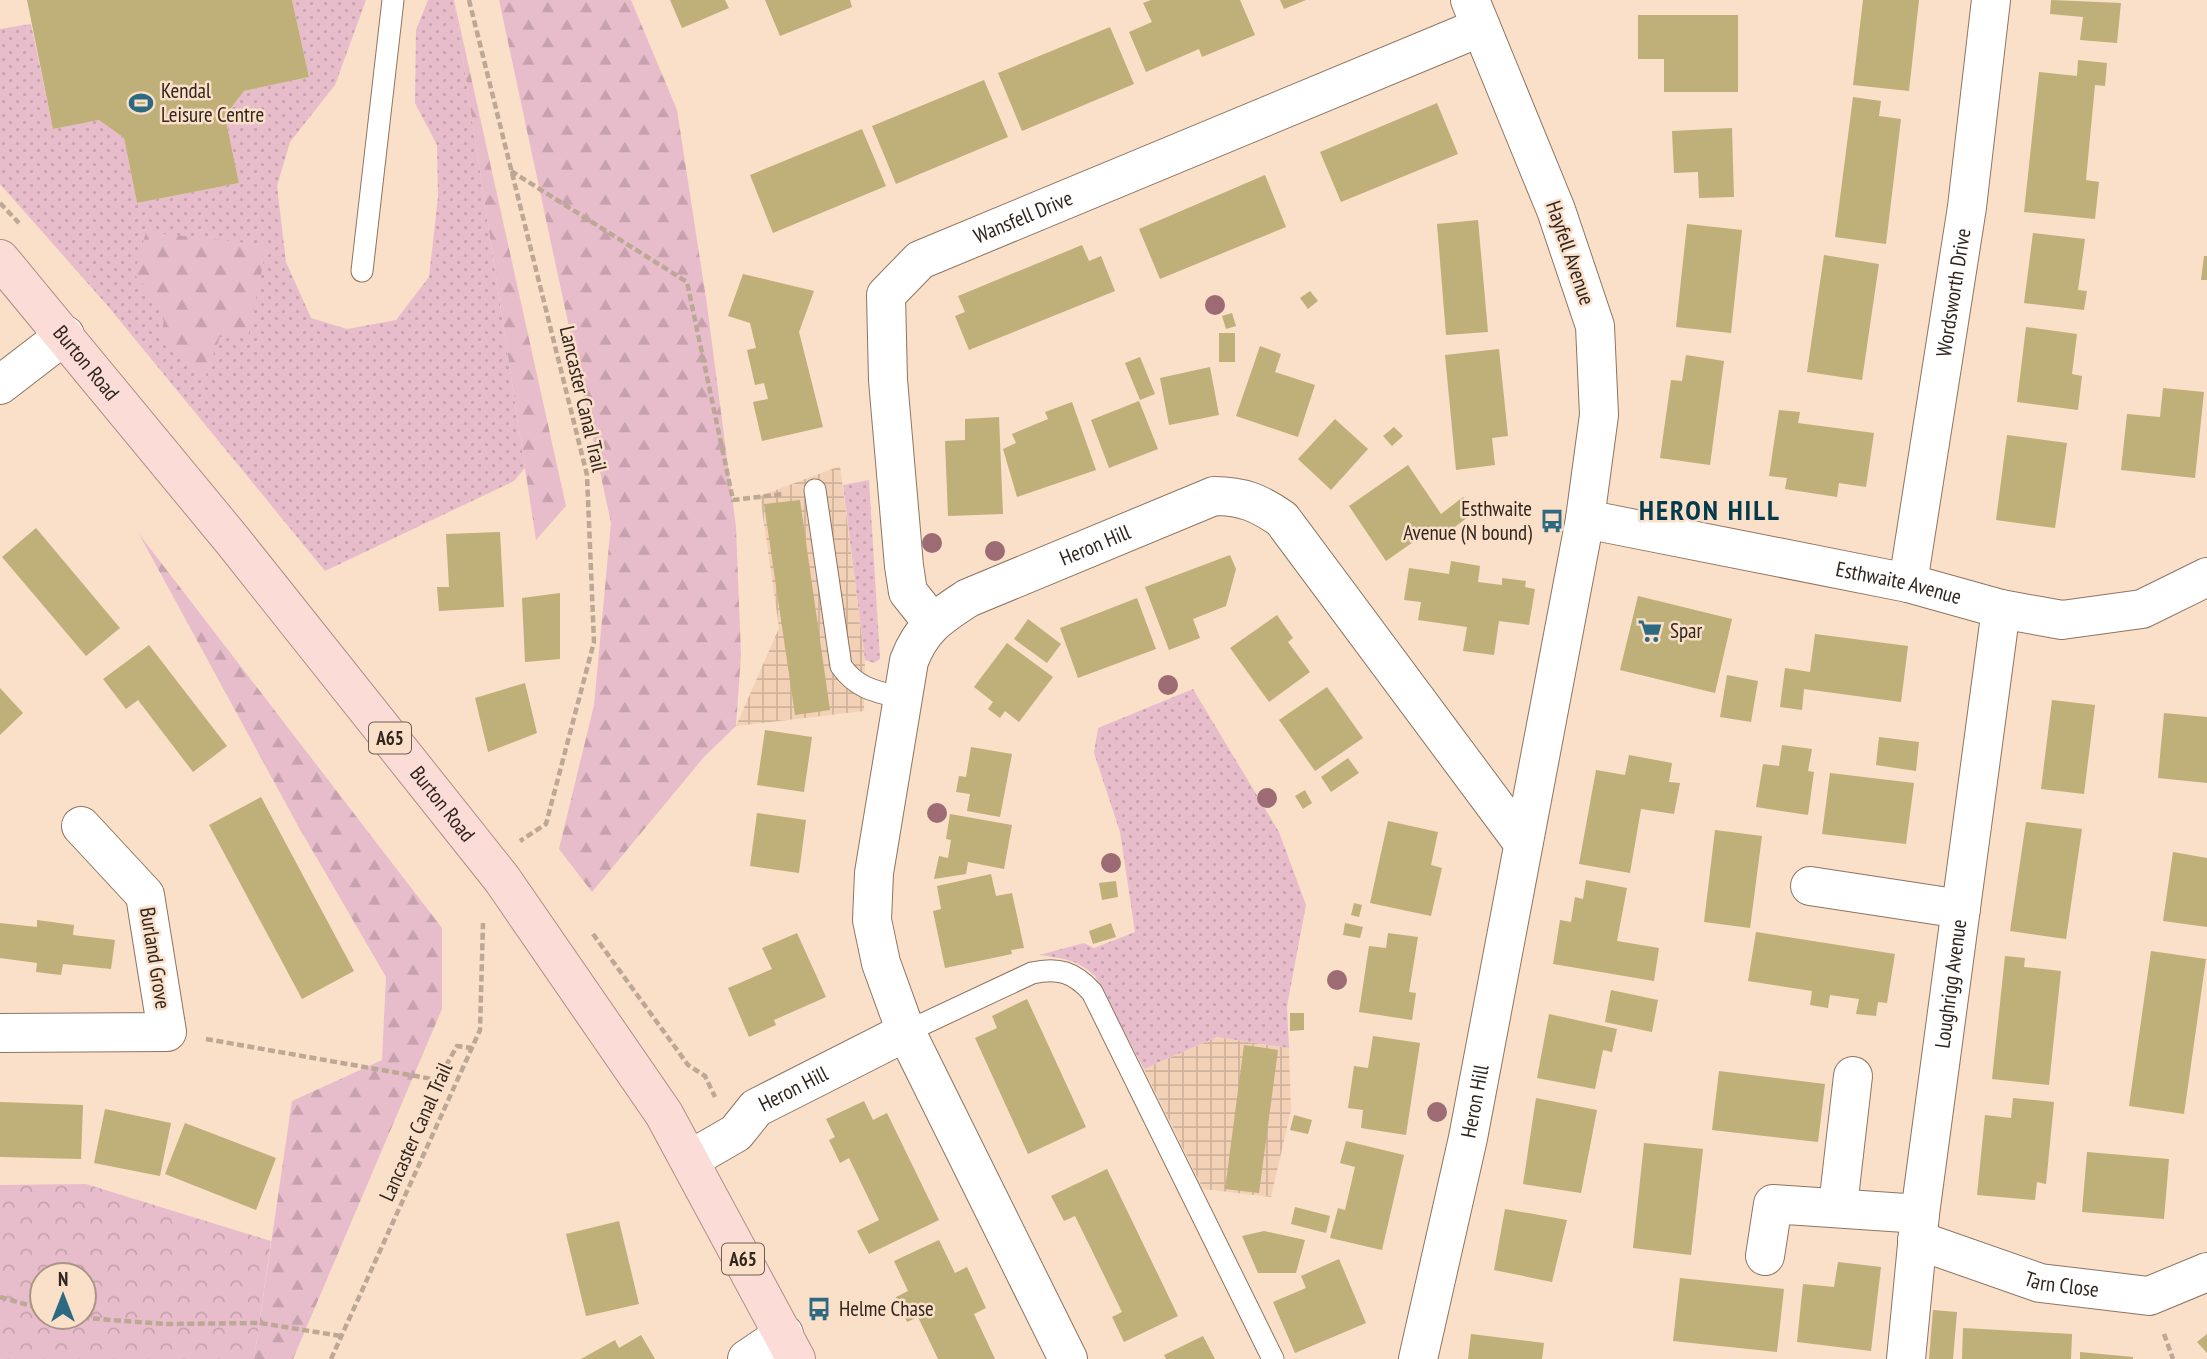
<svg xmlns="http://www.w3.org/2000/svg" width="2207" height="1359" font-family="'PT Sans Narrow',sans-serif">
<style>
.industrial{fill:url(#industrial-grid)}
.grass{fill:url(#grass-dots)}
.forest{fill:url(#forest-firs)}
.park{fill:url(#park-crowns);fill-rule:evenodd}
.building{fill:#bfaf78}
.lines{fill:none;stroke-linecap:round;stroke-linejoin:round}
.service-casing{stroke:#8d7561;stroke-width:23}
.minor-casing{stroke:#8d7561;stroke-width:40}
.primary-casing{stroke:#b38d85;stroke-width:40}
.path{stroke:#bda795;stroke-width:4.5;stroke-dasharray:7 3.5;stroke-linecap:butt}
.service{stroke:#fff;stroke-width:21}
.minor{stroke:#fff;stroke-width:38}
.primary{stroke:#fcdcd7;stroke-width:38}
.tree{fill:#9d6b74}
.labels{text-anchor:middle;stroke-width:5;stroke-linejoin:round;paint-order:stroke}
.shield{fill:#fadfc9;stroke:#6d5e51;stroke-width:2}
.shield-label{font-size:19px;font-weight:bold;fill:#30261e}
.poi-label{font-size:21px;fill:#30261e;stroke:#fadfc9;text-anchor:start}
.street-label{font-size:21px;fill:#30261e;stroke:#fadfc9}
.district-label{font-size:28px;font-weight:bold;letter-spacing:2px;fill:#043b4c;stroke:#fadfc9}
</style>
<defs>
<pattern id="industrial-grid" width="8" height="8" patternUnits="userSpaceOnUse" patternTransform="scale(1.75)"><rect width="8" height="8" fill="#f2d1b6"/><path d="M0 4h8M4 0v8" fill="none" stroke="#d0b39c"/></pattern>
<pattern id="grass-dots" width="8" height="8" patternUnits="userSpaceOnUse" patternTransform="scale(1.75)"><rect width="8" height="8" fill="#e8bdcb"/><path d="M2 2h.1M6 6h.1" fill="none" stroke="#c7a2ae" stroke-width="1.8" stroke-linecap="round"/></pattern>
<pattern id="forest-firs" width="22" height="20" patternUnits="userSpaceOnUse" patternTransform="scale(1.75)"><rect width="22" height="20" fill="#e8bdcb"/><path d="M5 1l3.5 6h-7zM16 11l3.5 6h-7z" fill="#c7a2ae"/></pattern>
<pattern id="park-crowns" width="20" height="18" patternUnits="userSpaceOnUse" patternTransform="scale(1.75)"><rect width="20" height="18" fill="#e8bdcb"/><path d="M2 6a3 3 0 1 1 6 0M12 15a3 3 0 1 1 6 0" fill="none" stroke="#c7a2ae"/></pattern>
</defs>
<rect width="100%" height="100%" fill="#fadfc9"/>
<g class="industrial">
<path d="M840 466 865 660 864 711 736 726 779 628 760 496Z"/>
<path d="M1217 1037 1289 1048 1291 1110 1271 1197 1203 1189 1144 1069Z"/>
</g>
<g class="grass">
<path d="M292 0H366L335 85 290 142 277 186 286 262 311 318 347 329 396 320 429 277 438 197 437 145 415 103 416 30 428 0H454L525 468 514 481 325 571 107 305 0 184V29L31 24 53 129 99 120 124 138 137 203 239 183 225 116 244 91 309 77Z"/>
<path d="M869 480 880 659 874 663 865 660 843 485Z"/>
<path d="M1193 689 1279 832 1306 905 1287 1006 1289 1048 1217 1037 1144 1069 1095 976C1079 960 1062 958 1039 955L1084 943 1094 948 1135 932 1120 832 1094 753 1098 728Z"/>
</g>
<g class="forest">
<path d="M454 0 566 506 536 540 525 468Z"/>
<path d="M499 0H631L677 110 707 305 736 527 741 655 736 726 704 757 592 892 559 849 594 705 611 523Z"/>
<path d="M146 232 267 245 248 337H220L204 380 161 342 165 310 134 274Z"/>
<path d="M139 534 442 928V1009L293 1359H254L292 1101 382 1060 386 977 297 824Z"/>
</g>
<path class="park" d="M86 1184 271 1241 254 1359H0V1185ZM42 1275H84V1317H42Z"/>
<g class="building">
<path d="M27 0H292L309 77 244 91 225 116 239 183 137 203 124 138 99 120 53 129Z"/>
<path d="M670 0H725L729 8 682 28Z"/>
<path d="M765 0H850L852 7 780 36Z"/>
<path d="M1151 0H1240L1255 35 1202 57 1199 49 1146 72 1129 32 1152 22 1143 3Z"/>
<path d="M1280 0H1306L1284 9Z"/>
<path d="M1863 0H1919L1909 91 1853 85Z"/>
<path d="M2051 0 2121 3 2117 43 2080 40 2083 17 2050 14Z"/>
<path d="M1638 15H1738V92H1664V59H1638Z"/>
<path d="M1110 27 1134 84 1022 131 998 73Z"/>
<path d="M2078 60 2107 63 2105 86 2095 85 2086 180 2099 182 2095 219 2024 212 2039 72 2077 76Z"/>
<path d="M984 80 1008 137 896 184 872 126Z"/>
<path d="M1853 97 1881 101 1879 116 1901 119 1886 244 1835 237Z"/>
<path d="M1437 103 1458 154 1341 202 1320 152Z"/>
<path d="M1732 128 1734 197 1699 198 1698 172 1674 173 1672 131Z"/>
<path d="M862 129 886 186 773 233 750 175Z"/>
<path d="M1265 175 1286 227 1160 279 1139 229Z"/>
<path d="M1478 220 1488 332 1446 335 1437 224Z"/>
<path d="M1687 224 1742 230 1731 333 1676 327Z"/>
<path d="M2033 233 2085 239 2078 290 2087 291 2084 310 2024 303Z"/>
<path d="M1082 245 1089 261 1101 256 1115 291 969 350 955 316 965 312 958 296Z"/>
<path d="M1824 255 1879 264 1862 380 1807 372Z"/>
<path d="M2204 256H2207V280H2201Z"/>
<path d="M743 274 814 291 799 332 823 427 762 441 753 402 768 399 764 383 755 385 747 350 756 348 750 323 728 316Z"/>
<path d="M1310 291 1318 301 1308 309 1300 298Z"/>
<path d="M1232 313 1236 326 1226 329 1222 316Z"/>
<path d="M2026 327 2077 334 2072 374 2082 376 2078 410 2017 402Z"/>
<rect x="1219" y="333" width="16" height="29"/>
<path d="M1260 346 1281 354 1275 372 1315 385 1298 437 1236 416Z"/>
<path d="M1499 349 1508 436 1492 438 1495 465 1456 470 1445 355Z"/>
<path d="M1686 355 1724 361 1710 465 1660 458 1671 380 1682 381Z"/>
<path d="M1140 357 1155 394 1140 400 1125 363Z"/>
<path d="M1210 367 1219 415 1169 425 1160 378Z"/>
<path d="M2163 388 2204 392 2195 478 2121 470 2127 414 2160 417Z"/>
<path d="M1139 401 1158 449 1109 468 1091 420Z"/>
<path d="M1072 402 1096 470 1017 497 1003 449 1016 443 1012 434 1048 419 1045 412Z"/>
<path d="M1779 410 1800 412 1798 423 1874 433 1866 487 1839 483 1837 497 1785 489 1787 478 1769 476Z"/>
<path d="M999 417 1003 514 948 516 945 441 965 440V419Z"/>
<path d="M1335 419 1368 449 1331 490 1298 459Z"/>
<path d="M1394 427 1403 436 1392 446 1383 436Z"/>
<path d="M2007 435 2067 443 2055 528 1996 520Z"/>
<path d="M1408 465 1441 514 1463 497 1475 512 1437 540 1429 531 1386 561 1349 506Z"/>
<path d="M800 500 830 710 795 715 764 504Z"/>
<path d="M36 528 120 628 86 656 2 557Z"/>
<path d="M500 532 504 607 439 611 437 587H449L446 534Z"/>
<path d="M1230 555 1236 569 1226 606 1193 619 1200 638 1169 650 1145 587Z"/>
<path d="M1451 561 1480 566 1478 582 1502 585V578L1526 581 1525 587 1535 589 1529 625 1499 621 1494 655 1463 651 1467 627 1418 620 1421 602 1404 600 1409 568 1449 574Z"/>
<path d="M560 593V659L525 662 522 598Z"/>
<path d="M1638 596 1732 619 1715 693 1620 670Z"/>
<path d="M1137 598 1156 649 1078 678 1060 628Z"/>
<path d="M1277 615 1293 638 1288 642 1310 672 1269 702 1230 648Z"/>
<path d="M1028 619 1061 644 1047 663 1014 639Z"/>
<path d="M1815 634 1908 646 1901 702 1804 689 1802 710 1780 707 1785 668 1810 672Z"/>
<path d="M1007 643 1053 677 1019 722 1005 711 1000 718 988 709 993 702 974 687Z"/>
<path d="M149 645 227 746 193 772 138 700 126 709 103 679Z"/>
<path d="M1727 675 1758 681 1751 722 1720 717Z"/>
<path d="M525 683 537 733 488 752 475 698Z"/>
<path d="M1327 687 1363 738 1315 771 1279 720Z"/>
<path d="M0 688 23 713 0 735Z"/>
<path d="M2052 700 2095 705 2084 794 2041 789Z"/>
<path d="M2164 713 2207 717V783L2158 778Z"/>
<path d="M765 730 812 737 804 792 757 785Z"/>
<path d="M1879 737 1919 742 1916 771 1876 765Z"/>
<path d="M1782 745 1812 749 1808 771 1814 772 1808 815 1756 807 1763 764 1779 766Z"/>
<path d="M971 747 1012 754 1000 817 967 811 970 794 956 792 959 776 966 777Z"/>
<path d="M1629 755 1672 763 1669 782 1680 783 1674 814 1641 809 1630 873 1579 864 1596 770 1625 775Z"/>
<path d="M1348 758 1359 773 1331 792 1321 777Z"/>
<path d="M1830 773 1914 783 1906 844 1822 834Z"/>
<path d="M1305 790 1312 803 1303 809 1295 796Z"/>
<path d="M261 797 354 971 302 999 209 825Z"/>
<path d="M757 813 806 820 799 873 750 866Z"/>
<path d="M950 814 1012 825 1004 869 968 862 966 874 934 879 939 856 948 858 951 840 946 839Z"/>
<path d="M1388 821 1438 832 1431 865 1442 868 1431 916 1370 903Z"/>
<path d="M2026 822 2082 829 2066 939 2010 931Z"/>
<path d="M1715 830 1762 836 1750 928 1704 922Z"/>
<path d="M2173 852 2207 858V927L2163 921Z"/>
<path d="M991 874 996 896 1012 893 1024 948 1011 950 1012 954 945 968 933 911 941 909 937 886Z"/>
<path d="M1586 880 1627 888 1617 941 1659 948 1654 981 1553 964 1560 920 1571 922 1575 897 1583 899Z"/>
<path d="M1116 881 1118 897 1102 900 1099 883Z"/>
<path d="M1354 903 1362 905 1359 917 1351 915Z"/>
<path d="M37 920 74 925 73 935 115 940 111 969 63 964 61 975 36 972 37 963 0 958V923L37 927Z"/>
<path d="M1111 923 1116 937 1093 944 1089 931Z"/>
<path d="M1345 923 1363 927 1360 938 1343 935Z"/>
<path d="M1756 932 1895 954 1887 1003 1878 1002 1876 1016 1856 1014 1859 999 1830 995 1828 1008 1810 1005 1812 991 1748 981Z"/>
<path d="M797 933 826 997 774 1020 776 1025 749 1037 728 988 772 969 762 948Z"/>
<path d="M1388 933 1418 937 1409 992 1416 993 1412 1020 1359 1012 1369 946 1386 948Z"/>
<path d="M2151 951 2206 959 2184 1114 2129 1106Z"/>
<path d="M2005 956 2025 958 2024 967 2061 971 2049 1085 1992 1079Z"/>
<path d="M1611 990 1658 1000 1652 1032 1605 1022Z"/>
<path d="M1027 999 1086 1127 1028 1154 975 1038 997 1028 992 1016Z"/>
<path d="M1290 1013H1304V1030L1290 1031Z"/>
<path d="M1549 1014 1617 1029 1612 1052 1603 1050 1595 1089 1537 1078Z"/>
<path d="M1373 1036 1420 1043 1406 1135 1361 1128 1363 1110 1348 1108 1354 1066 1368 1068Z"/>
<path d="M1244 1045 1278 1050 1259 1193 1225 1189Z"/>
<path d="M1719 1071 1825 1084 1818 1142 1712 1130Z"/>
<path d="M1536 1098 1597 1110 1581 1193 1523 1184Z"/>
<path d="M2013 1098 2054 1102 2046 1184 2037 1182 2035 1200 1977 1195 1985 1115 2011 1118Z"/>
<path d="M864 1101 873 1120 887 1113 939 1220 869 1254 857 1231 879 1220 849 1158 840 1163 829 1140 835 1137 826 1119Z"/>
<path d="M0 1102 83 1105 81 1159 0 1157Z"/>
<path d="M105 1109 171 1123 160 1176 94 1163Z"/>
<path d="M1294 1115 1312 1120 1308 1134 1290 1130Z"/>
<path d="M185 1123 276 1158 256 1210 165 1174Z"/>
<path d="M1346 1141 1404 1155 1382 1250 1330 1238 1338 1208 1345 1210 1355 1167 1340 1163Z"/>
<path d="M1644 1143 1703 1149 1691 1255 1633 1248Z"/>
<path d="M2087 1152 2169 1159 2164 1219 2082 1212Z"/>
<path d="M1107 1169 1178 1316 1124 1342 1112 1317 1122 1312 1075 1216 1064 1221 1051 1196Z"/>
<path d="M1295 1207 1330 1216 1326 1233 1291 1224Z"/>
<path d="M1505 1209 1567 1220 1552 1282 1494 1270Z"/>
<path d="M619 1221 639 1304 586 1316 566 1234Z"/>
<path d="M1264 1231 1305 1240 1296 1273H1258L1242 1236Z"/>
<path d="M939 1240 955 1273 967 1267 986 1308 974 1314 995 1359H938L918 1317 907 1322 896 1297 908 1291 894 1261Z"/>
<path d="M1339 1259 1366 1323 1295 1353 1273 1302 1306 1288 1301 1276Z"/>
<path d="M1838 1262 1881 1267 1871 1351 1797 1342 1803 1284 1834 1287Z"/>
<path d="M1680 1278 1784 1289 1777 1352 1673 1341Z"/>
<path d="M1933 1310 1957 1312 1953 1359H1929Z"/>
<path d="M1963 1328 2072 1334 2071 1359H1962Z"/>
<path d="M1471 1334 1544 1343 1542 1359H1468Z"/>
<path d="M2207 1334V1353L2197 1342Z"/>
<path d="M641 1335 655 1359H581L615 1340 619 1348Z"/>
<path d="M1203 1336 1215 1359H1166L1164 1355Z"/>
<path d="M2080 1352 2133 1357V1359H2080Z"/>
</g>
<g class="lines">
<g class="service-casing">
<g id="service">
<path d="M362 271 393 0"/>
<path d="M815 490 841 666C857 689 877 692 903 698"/>
<path d="M906 1032 1032 973C1058 967 1074 972 1092 992L1273 1359"/>
</g>
</g>
<g class="minor-casing">
<g id="minor">
<path d="M0 385 65 335"/>
<path id="s1" d="M1585 519 1908 583 2001 609 2062 620 2142 609 2207 577"/>
<path id="s2" d="M1908 583 1967 207 1991 0"/>
<path id="s3" d="M932 622 908 592 904 566 888 380 886 295 920 260 1481 27"/>
<path d="M1810 886 1961 909"/>
<path d="M0 1033 167 1032 145 895 81 826"/>
<path id="s4" d="M691 1159 736 1133 756 1108 906 1032"/>
<path d="M1838 1206 1853 1076"/>
<path id="s5" d="M1917 1240 2040 1283 2149 1296 2207 1272"/>
<path d="M1765 1256 1773 1204 1920 1214"/>
<path d="M747 1359 784 1334"/>
<path id="s6" d="M1068 1359 906 1032 881 963 872 920 874 873 909 661C922 627 939 617 968 598L1214 496C1243 496 1259 503 1282 519L1523 843"/>
<path id="s7" d="M1418 1359 1468 1138 1585 519 1599 415 1595 326 1556 210 1470 0"/>
<path id="s8" d="M1906 1359 1920 1214 2001 609"/>
</g>
</g>
<g class="primary-casing">
<g id="primary">
<path id="s9" d="M0 259 233 541 502 879 664 1114 796 1359"/>
</g>
</g>
<g class="path">
<path d="M469 0 587 475 594 642 546 824 520 841"/>
<path d="M511 171 687 282 733 500 783 494"/>
<path d="M0 203 19 223"/>
<path d="M593 934 688 1065 705 1076 715 1097"/>
<path d="M206 1039 438 1080 457 1046 472 1048"/>
<path d="M0 1297 42 1309"/>
<path d="M72 1317 165 1324 260 1323 341 1336"/>
<path d="M2164 1334 2173 1359"/>
<path d="M331 1359 480 1030 483 923"/>
</g>
<use href="#service" class="service"/>
<use href="#minor" class="minor"/>
<use href="#primary" class="primary"/>
</g>
<g class="tree">
<circle cx="1215" cy="305" r="10"/>
<circle cx="932" cy="543" r="10"/>
<circle cx="995" cy="551" r="10"/>
<circle cx="1168" cy="685" r="10"/>
<circle cx="1267" cy="798" r="10"/>
<circle cx="937" cy="813" r="10"/>
<circle cx="1111" cy="863" r="10"/>
<circle cx="1337" cy="980" r="10"/>
<circle cx="1437" cy="1112" r="10"/>
</g>
<defs>
<g id="stadium-bare" transform="scale(1.89)"><path d="M0-5a6.5 5 0 1 0 0 10a6.5 5 0 1 0 0-10ZM-3.5-1.8h7v3.6h-7Z" fill="#2d6a81" stroke="#fadfc9" stroke-width="2.5" paint-order="stroke"/></g>
<g id="bus-bare" transform="scale(1.89)"><path d="M-5-6H5V4H4V6H2V4H-2V6H-4V4H-5ZM-3.5-4V0h7V-4ZM-3.5 1.2v1.5H-2V1.2ZM2 1.2v1.5H3.5V1.2Z" fill="#2d6a81" stroke="#fadfc9" stroke-width="2.5" paint-order="stroke"/></g>
<g id="supermarket-bare" transform="scale(1.89)"><path d="M-6-5.5h2.5l.6 2H6L4.5 2H-2.5L-4.4-4H-6ZM-1.5 3.2a1.3 1.3 0 1 0 .1 0ZM3 3.2a1.3 1.3 0 1 0 .1 0Z" fill="#2d6a81" stroke="#fadfc9" stroke-width="2.5" paint-order="stroke"/></g>
</defs>
<g fill-rule="evenodd">
<use href="#stadium-bare" x="141" y="103"/>
<use href="#bus-bare" x="1552" y="521"/>
<use href="#supermarket-bare" x="1650" y="631"/>
<use href="#bus-bare" x="819" y="1309"/>
</g>
<g class="labels">
<g class="shield">
<rect x="369" y="722.5" width="42" height="31" rx="5"/>
<rect x="722" y="1243.5" width="42" height="31" rx="5"/>
</g>
<g class="shield-label">
<text x="390" y="745">A65</text>
<text x="743" y="1266">A65</text>
</g>
<g class="poi-label">
<text x="161" y="98">Kendal<tspan x="161" dy="24">Leisure Centre</tspan></text>
<text x="1532" y="516" text-anchor="end">Esthwaite<tspan x="1532" dy="24">Avenue (N bound)</tspan></text>
<text x="1670" y="638">Spar</text>
<text x="839" y="1316">Helme Chase</text>
</g>
<g class="street-label">
<text dy="7" stroke="none"><textPath href="#s3" startOffset="497">Wansfell Drive</textPath></text>
<text transform="translate(1570 253) rotate(71)" y="7">Hayfell Avenue</text>
<text dy="7" stroke="none"><textPath href="#s2" startOffset="294">Wordsworth Drive</textPath></text>
<text dy="7" stroke="none"><textPath href="#s9" startOffset="135">Burton Road</textPath></text>
<text transform="translate(583 399) rotate(77)" y="7">Lancaster Canal Trail</text>
<text dy="7" stroke="none"><textPath href="#s6" startOffset="970">Heron Hill</textPath></text>
<text dy="7" stroke="none"><textPath href="#s1" startOffset="320">Esthwaite Avenue</textPath></text>
<text dy="7" stroke="none"><textPath href="#s9" startOffset="702">Burton Road</textPath></text>
<text transform="translate(155 958) rotate(81)" y="7">Burland Grove</text>
<text dy="7" stroke="none"><textPath href="#s8" startOffset="378">Loughrigg Avenue</textPath></text>
<text dy="7" stroke="none"><textPath href="#s4" startOffset="126">Heron Hill</textPath></text>
<text dy="7" stroke="none"><textPath href="#s7" startOffset="264">Heron Hill</textPath></text>
<text transform="translate(416 1132) rotate(-66)" y="7">Lancaster Canal Trail</text>
<text dy="7" stroke="none"><textPath href="#s5" startOffset="152">Tarn Close</textPath></text>
</g>
<g class="district-label">
<text x="1710" y="520">HERON HILL</text>
</g>
</g>
<g transform="translate(63 1296)"><circle r="33" fill="#fadfc9" stroke="#a99585" stroke-width="2"/>
<path d="M0-5L12 26L0 18L-12 26Z" fill="#2d6a81"/>
<text y="-10" font-size="19" font-weight="bold" text-anchor="middle" fill="#30261e">N</text>
</g>
</svg>
